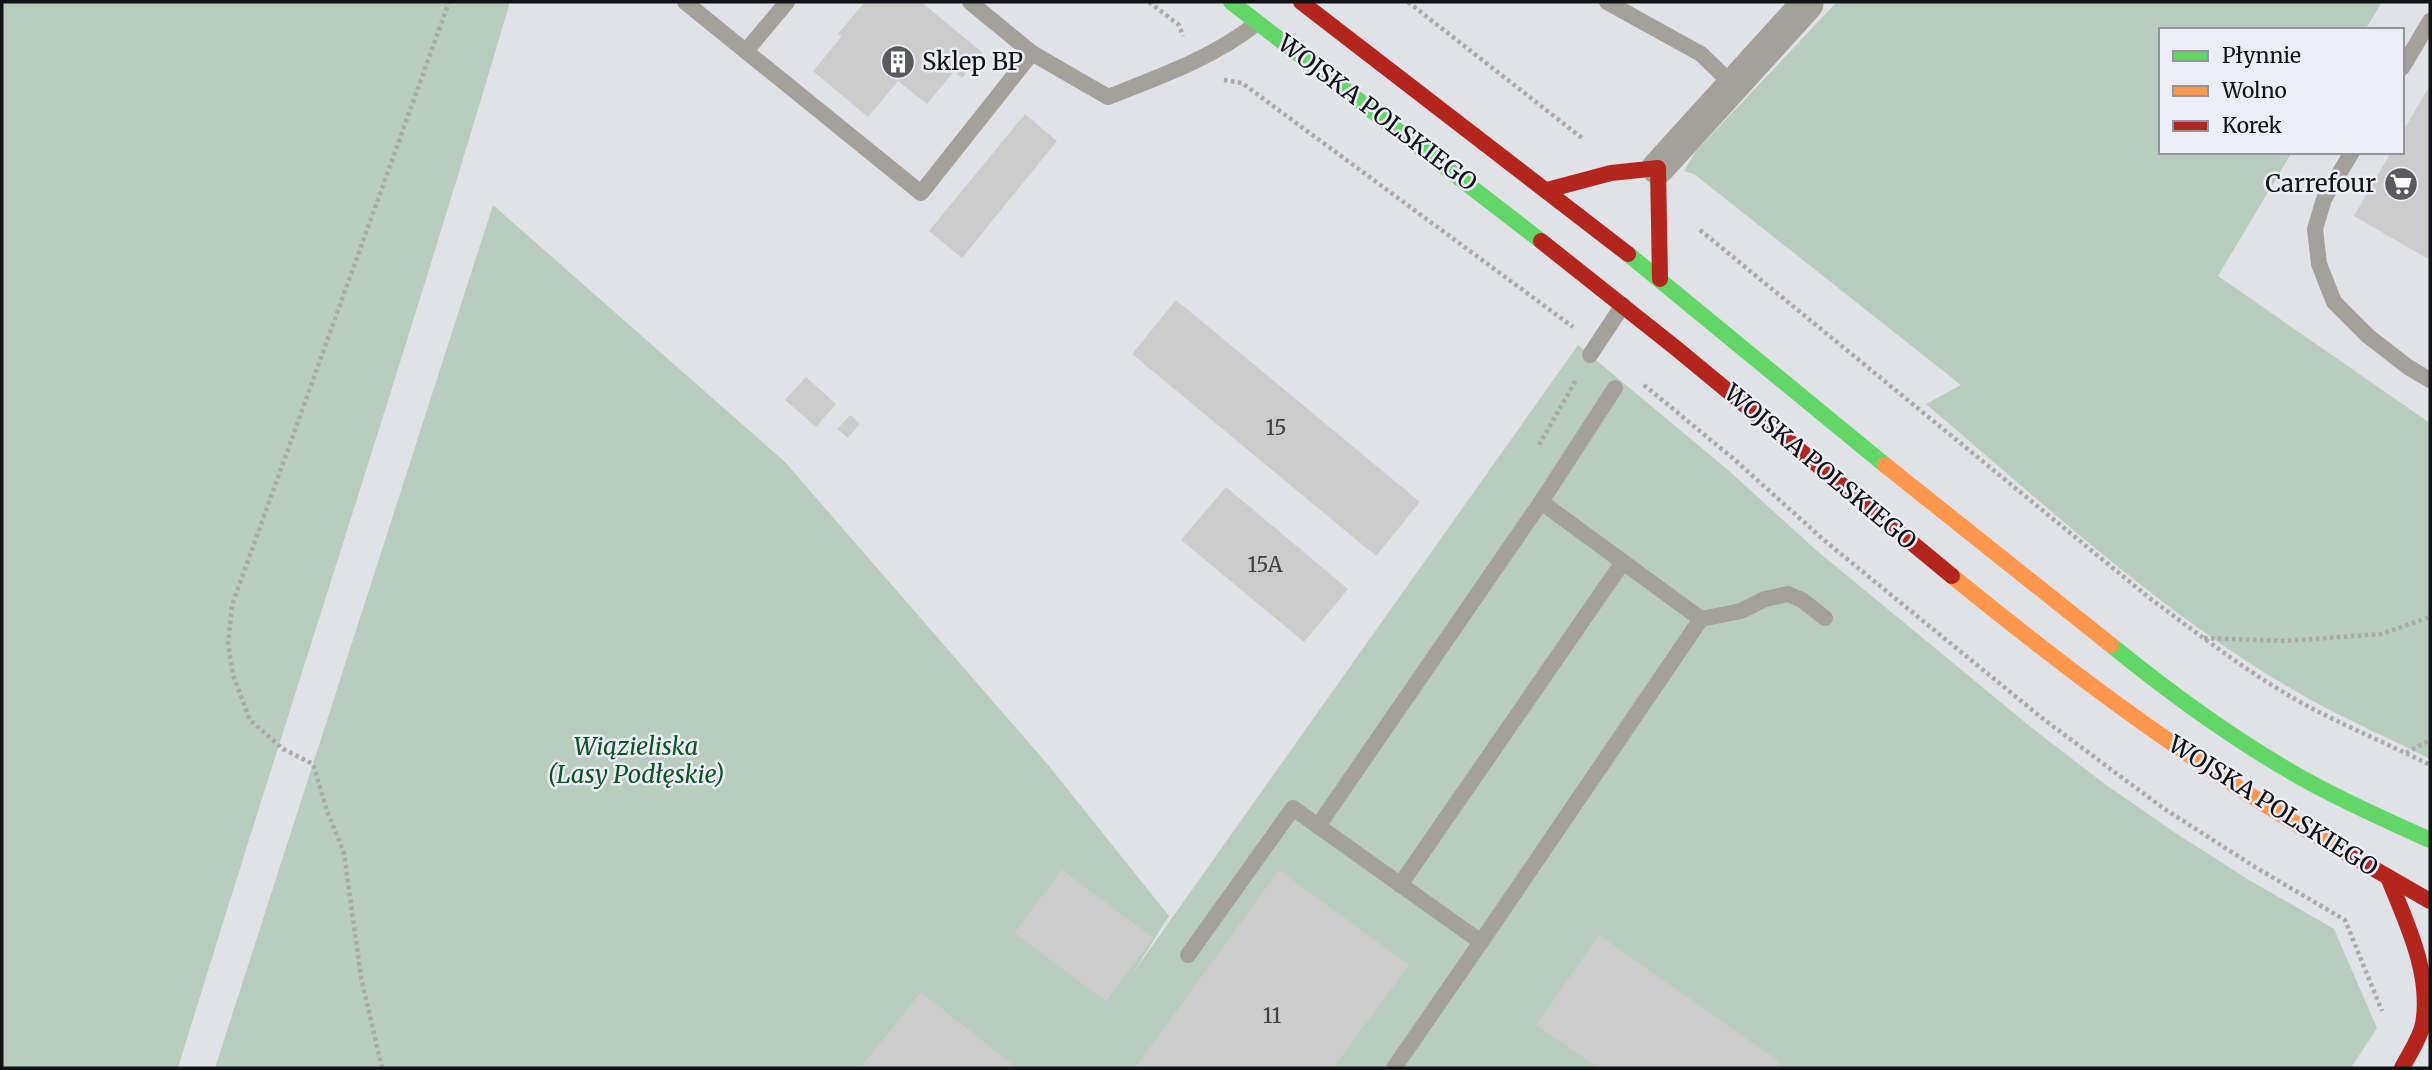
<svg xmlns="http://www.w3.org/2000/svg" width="2432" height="1070" font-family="Merriweather,serif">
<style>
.green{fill:#b8cdbd}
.building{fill:#ccc}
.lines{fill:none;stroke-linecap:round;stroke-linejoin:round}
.path{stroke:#aaaaa8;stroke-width:4.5;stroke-dasharray:3.5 3.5;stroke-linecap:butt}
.lane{stroke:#a3a19a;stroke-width:16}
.street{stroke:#a3a19a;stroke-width:33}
.fast{stroke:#63d668;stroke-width:16}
.slow{stroke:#ff974d;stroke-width:16}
.jam{stroke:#b3261e;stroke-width:16}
.labels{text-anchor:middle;stroke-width:5;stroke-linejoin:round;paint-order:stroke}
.number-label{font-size:21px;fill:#414244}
.poi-label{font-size:24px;fill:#111215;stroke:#ecedf6;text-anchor:start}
.street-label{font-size:24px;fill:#111215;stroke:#ecedf6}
.park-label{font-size:24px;font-style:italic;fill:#0a5521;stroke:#ecedf6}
</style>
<rect width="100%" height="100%" fill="#e1e2e7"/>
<g class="green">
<path d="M2 2H510C405 359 287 712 178 1068H2Z"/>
<path d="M1837 2H2382L2365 30H2161V152H2292L2218 276 2430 423V759C2391 739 2349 721 2311 700 2169 621 2049 508 1926 404L1961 385 1694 174 1684 171 1696 151Z"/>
<path d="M493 205 785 462 1049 766 1169 916 1133 973 1578 345 1728 470 1816 550 2032 728 2106 785 2174 832 2249 880 2334 929 2377 1028 2351 1068H215Z"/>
</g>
<g class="building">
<path d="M865 2H921L983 53 962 78 954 71 927 104 898 81 868 117 813 71 842 36 838 34Z"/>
<path d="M2430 85V260L2354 216 2391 152H2402V133Z"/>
<path d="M1025 114 1057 141 962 258 929 231Z"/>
<path d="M1176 300 1420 502 1376 556 1132 354Z"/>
<path d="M806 377 836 404 816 427 785 400Z"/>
<path d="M850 415 860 424 848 438 837 429Z"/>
<path d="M1226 487 1348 589 1304 642 1181 540Z"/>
<path d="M1062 870 1153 938 1106 1001 1014 933Z"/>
<path d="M1279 870 1409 965 1333 1068H1135Z"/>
<path d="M1599 935 1780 1062 1776 1068H1598L1536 1025Z"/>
<path d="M921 992 1017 1068H860Z"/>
</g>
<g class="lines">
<g class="path">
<path d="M1149 2 1179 25 1183 36"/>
<path d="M1408 2 1582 138"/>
<path d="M1224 80 1242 83 1573 327"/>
<path d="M1700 230 2152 600C2204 638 2256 679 2313 709 2352 729 2392 746 2430 765"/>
<path d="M1644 385 1735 460 1825 541 2042 718 2163 808 2255 867 2345 920 2382 1011"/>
<path d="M1539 445 1576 380"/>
<path d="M2204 638 2285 641 2381 634 2430 617"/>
<path d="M2406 753 2430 740"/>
<path d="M382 1068 361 977 344 853 327 811 313 764 283 749 250 720 233 675 228 644 232 605 449 2"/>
</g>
<g class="lane">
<path d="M685 2 921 193 1032 53 970 2"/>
<path d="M1607 2 1701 54 1733 85"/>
<path d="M746 51 787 2"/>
<path d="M1032 53 1108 97C1161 76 1213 58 1257 23"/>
<path d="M2402 68 2430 21"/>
<path d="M2352 152 2324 199 2315 229 2319 264 2334 302 2368 336 2408 367 2430 380"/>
<path d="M1590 355 1623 305"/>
<path d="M1701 619 1741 611 1765 599 1788 594 1802 600 1825 618"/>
<path d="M1318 826 1481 942 1701 619 1541 502"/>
<path d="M1400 885 1623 562"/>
<path d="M1188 955 1293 808 1318 826 1541 502 1615 388"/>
<path d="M1394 1068 1481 942"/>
</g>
<path class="street" d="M1658 168 1807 4"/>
<g class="fast">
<path d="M1231 2 1541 241"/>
<path d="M1628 254 1885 465"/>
<path d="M2111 645C2170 693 2233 739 2300 777 2342 801 2386 820 2430 840"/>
</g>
<g class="slow">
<path d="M1885 465 2111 645"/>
<path d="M1952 576C2076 677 2203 772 2343 851"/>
</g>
<g class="jam">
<path d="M1301 2 1628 254"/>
<path d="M1547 190 1611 173 1658 168 1660 279"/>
<path d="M1541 241 1677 349 1952 576"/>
<path d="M2343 851 2430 901"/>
<path d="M2388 877C2406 922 2432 974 2423 1024 2420 1039 2409 1054 2402 1068"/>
</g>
</g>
<defs>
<g id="building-disc" transform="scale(1.75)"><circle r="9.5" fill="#5a5b5e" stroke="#ecedf6"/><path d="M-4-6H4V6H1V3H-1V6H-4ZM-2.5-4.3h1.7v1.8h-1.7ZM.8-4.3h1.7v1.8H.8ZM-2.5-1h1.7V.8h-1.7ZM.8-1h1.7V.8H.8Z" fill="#fff"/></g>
<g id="supermarket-disc" transform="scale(1.75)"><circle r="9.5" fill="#5a5b5e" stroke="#ecedf6"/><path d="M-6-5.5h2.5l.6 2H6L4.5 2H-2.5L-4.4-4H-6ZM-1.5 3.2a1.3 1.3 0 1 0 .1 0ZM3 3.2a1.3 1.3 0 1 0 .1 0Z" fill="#fff"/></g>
</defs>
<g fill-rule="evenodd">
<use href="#building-disc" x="898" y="62"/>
<use href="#supermarket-disc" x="2401" y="184"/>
</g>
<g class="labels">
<g class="number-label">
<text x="1276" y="435">15</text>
<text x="1265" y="572">15A</text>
<text x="1272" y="1023">11</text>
</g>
<g class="poi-label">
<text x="922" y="70">Sklep BP</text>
<text x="2376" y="192" text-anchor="end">Carrefour</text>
</g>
<g class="street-label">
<text transform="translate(1377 113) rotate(37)" y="8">WOJSKA POLSKIEGO</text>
<text transform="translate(1820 467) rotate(40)" y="8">WOJSKA POLSKIEGO</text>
<text transform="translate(2273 806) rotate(32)" y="8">WOJSKA POLSKIEGO</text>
</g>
<g class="park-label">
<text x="636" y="755">Wiązieliska<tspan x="636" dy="28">(Lasy Podłęskie)</tspan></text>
</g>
</g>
<rect width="2432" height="1070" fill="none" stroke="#111215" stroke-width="7"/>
<rect x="2159" y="28" width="245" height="126" fill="#ecedf6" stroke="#94959c" stroke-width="2"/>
<rect x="2173" y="51" width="35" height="10" fill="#63d668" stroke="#94959c" stroke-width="2"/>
<text x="2222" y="63" font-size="21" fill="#111215">Płynnie</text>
<rect x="2173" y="86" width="35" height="10" fill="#ff974d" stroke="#94959c" stroke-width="2"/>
<text x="2222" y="98" font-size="21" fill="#111215">Wolno</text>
<rect x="2173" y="121" width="35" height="10" fill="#b3261e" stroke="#94959c" stroke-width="2"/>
<text x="2222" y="133" font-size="21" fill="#111215">Korek</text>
</svg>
